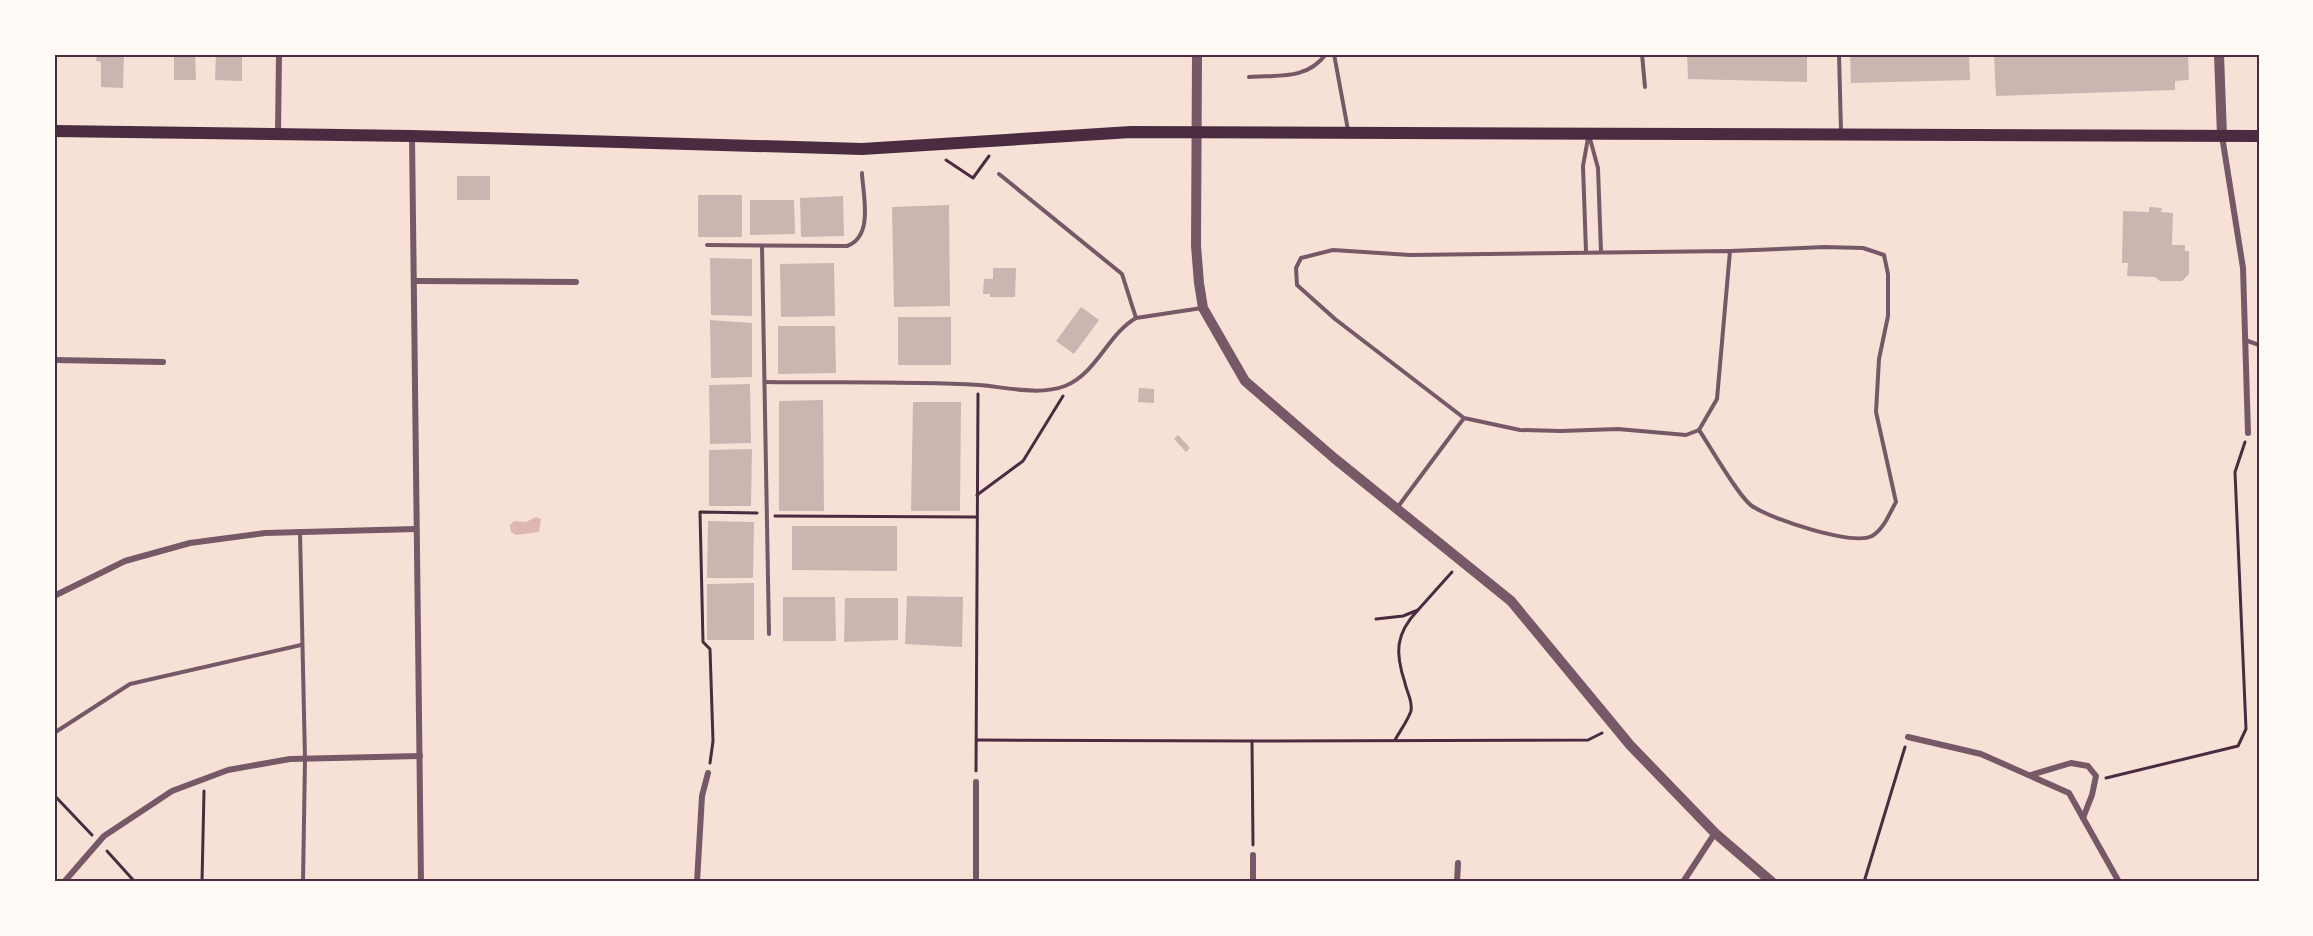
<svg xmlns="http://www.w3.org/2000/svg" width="2313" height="936" font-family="'Work Sans',sans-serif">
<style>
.water{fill:#dcb8b0}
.building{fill:#ccb4b1}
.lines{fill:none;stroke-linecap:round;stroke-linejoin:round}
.path{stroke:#4a2c40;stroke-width:3}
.service{stroke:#755966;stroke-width:4}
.minor{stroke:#755966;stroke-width:6}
.tertiary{stroke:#755966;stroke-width:10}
.secondary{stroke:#4a2c40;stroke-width:12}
.neatline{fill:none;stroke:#4a2c40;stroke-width:2}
</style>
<rect width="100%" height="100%" fill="#f7e1d7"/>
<path class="water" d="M536 517 541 519 539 532 516 535 511 532 510 525 514 521 526 522Z"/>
<g class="building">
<path d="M97 54H124L123 88 101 87V62L96 61Z"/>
<path d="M174 54H195L196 80H174Z"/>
<path d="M216 54H242V81L215 80Z"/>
<path d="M1687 54H1807V82L1688 79Z"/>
<path d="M1850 54H1969L1970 80 1851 83Z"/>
<path d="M1994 54H2188L2189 80 2175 81V90L1996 96Z"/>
<rect x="457" y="176" width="33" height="24"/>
<rect x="698" y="195" width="44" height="42"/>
<path d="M843 196 844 236 801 237 800 198Z"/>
<path d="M750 200H794L795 234 750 235Z"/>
<path d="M949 205 950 306 894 307 892 207Z"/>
<path d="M2149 207 2162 208 2161 212 2173 213 2172 245H2185V251H2189V274L2182 281H2160L2155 277 2127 276 2128 263H2122L2123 211 2149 212Z"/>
<path d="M710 258 752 259V316L711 315Z"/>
<path d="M834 263 835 316 781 317 780 264Z"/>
<path d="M993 268H1016L1015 297H990V294H983L984 279H993Z"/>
<path d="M1081 307 1099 320 1074 354 1056 341Z"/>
<rect x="898" y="317" width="53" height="48"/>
<path d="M710 320 752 323V377L711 378Z"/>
<path d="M778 326H835L836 373 778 374Z"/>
<path d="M750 384 751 443 710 444 709 385Z"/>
<path d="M1139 388 1154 389V403L1138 402Z"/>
<path d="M823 400 824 511H779V401Z"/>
<path d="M913 402H961L960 511H911Z"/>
<path d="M1178 435 1190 448 1186 452 1174 439Z"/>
<path d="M752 449 751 506H709V450Z"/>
<path d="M708 521 754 522 753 578H707Z"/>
<path d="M792 526H897V571L792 570Z"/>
<path d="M754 583V640H707V584Z"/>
<path d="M907 596 963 597 962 647 905 644Z"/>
<path d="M783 597H835L836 641H783Z"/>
<path d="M845 598H898V640L844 642Z"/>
</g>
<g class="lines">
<g class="path">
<path d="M946 160 973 178 989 156"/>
<path d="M977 495 1023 461 1063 396"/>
<path d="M775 516 977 517"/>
<path d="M1376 619 1403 616 1418 610 1452 572"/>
<path d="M977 740 1252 741 1253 845"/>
<path d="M1395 740C1400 731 1408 720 1411 711 1413 701 1407 693 1405 683 1395 653 1395 634 1418 610"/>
<path d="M1252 741 1588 740 1602 733"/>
<path d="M710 763 713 741 710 649 703 642 700 512 757 513"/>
<path d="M976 771 978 394"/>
<path d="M2106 778 2238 746 2246 729 2235 472 2245 442"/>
<path d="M54 795 92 835"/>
<path d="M107 851 135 882"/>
<path d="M202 882 204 791"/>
<path d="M1864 882 1905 747"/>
</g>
<g class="service">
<path d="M1334 54 1348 130"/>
<path d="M1642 54 1645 87"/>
<path d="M1839 54 1841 131"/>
<path d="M1249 77C1279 75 1307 80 1326 54"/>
<path d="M1589 135 1598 168 1601 252"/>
<path d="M999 174 1122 274 1136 318 1202 308"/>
<path d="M707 245 847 246C874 236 863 196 862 173"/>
<path d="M762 246 769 634"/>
<path d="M1586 252 1583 166 1588 138"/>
<path d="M2245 340 2259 345"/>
<path d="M765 382C836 383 908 381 979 385 1005 387 1039 396 1065 386 1096 374 1108 334 1136 318"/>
<path d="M1699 430C1710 446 1738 496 1752 506 1771 519 1852 546 1872 536 1884 529 1889 514 1896 502L1876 412 1879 359 1888 316V274L1884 255 1863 248 1825 247 1730 251"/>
<path d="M1397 508 1464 418 1520 430 1561 431 1618 429 1686 435 1699 430 1717 399 1730 251 1410 255 1333 250 1301 258 1296 268 1297 285 1335 319 1464 418"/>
<path d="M300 532 305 759 303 882"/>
<path d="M54 733 130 684 301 645"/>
</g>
<g class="minor">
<path d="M278 133 279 54"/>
<path d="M412 136 421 882"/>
<path d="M2222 136 2243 268 2248 433"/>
<path d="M414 281 576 282"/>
<path d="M54 360 163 362"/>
<path d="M54 596 125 561 190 543 265 533 416 529"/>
<path d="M1908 737 1981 754 2069 793 2119 882"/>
<path d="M2031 775 2071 763 2088 766 2096 776 2092 795 2083 818"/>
<path d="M1253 855V882"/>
<path d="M64 882 104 836 172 791 228 770 290 759 420 756"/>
<path d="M697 882 702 796 708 773"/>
<path d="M976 882V782"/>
<path d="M1457 882 1458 863"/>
<path d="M1683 882 1715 833"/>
</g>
<g class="tertiary">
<path d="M1197 54 1196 246 1199 283 1203 308 1245 381 1334 458 1511 601 1630 745 1715 833 1772 882"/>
<path d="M2219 54 2222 136"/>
</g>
<path class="secondary" d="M54 131 412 136 862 149 1131 132 2259 136"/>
</g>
<rect width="2313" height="936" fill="none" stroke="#fffaf5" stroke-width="111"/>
<rect x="56" y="56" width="2202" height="824" class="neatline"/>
</svg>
